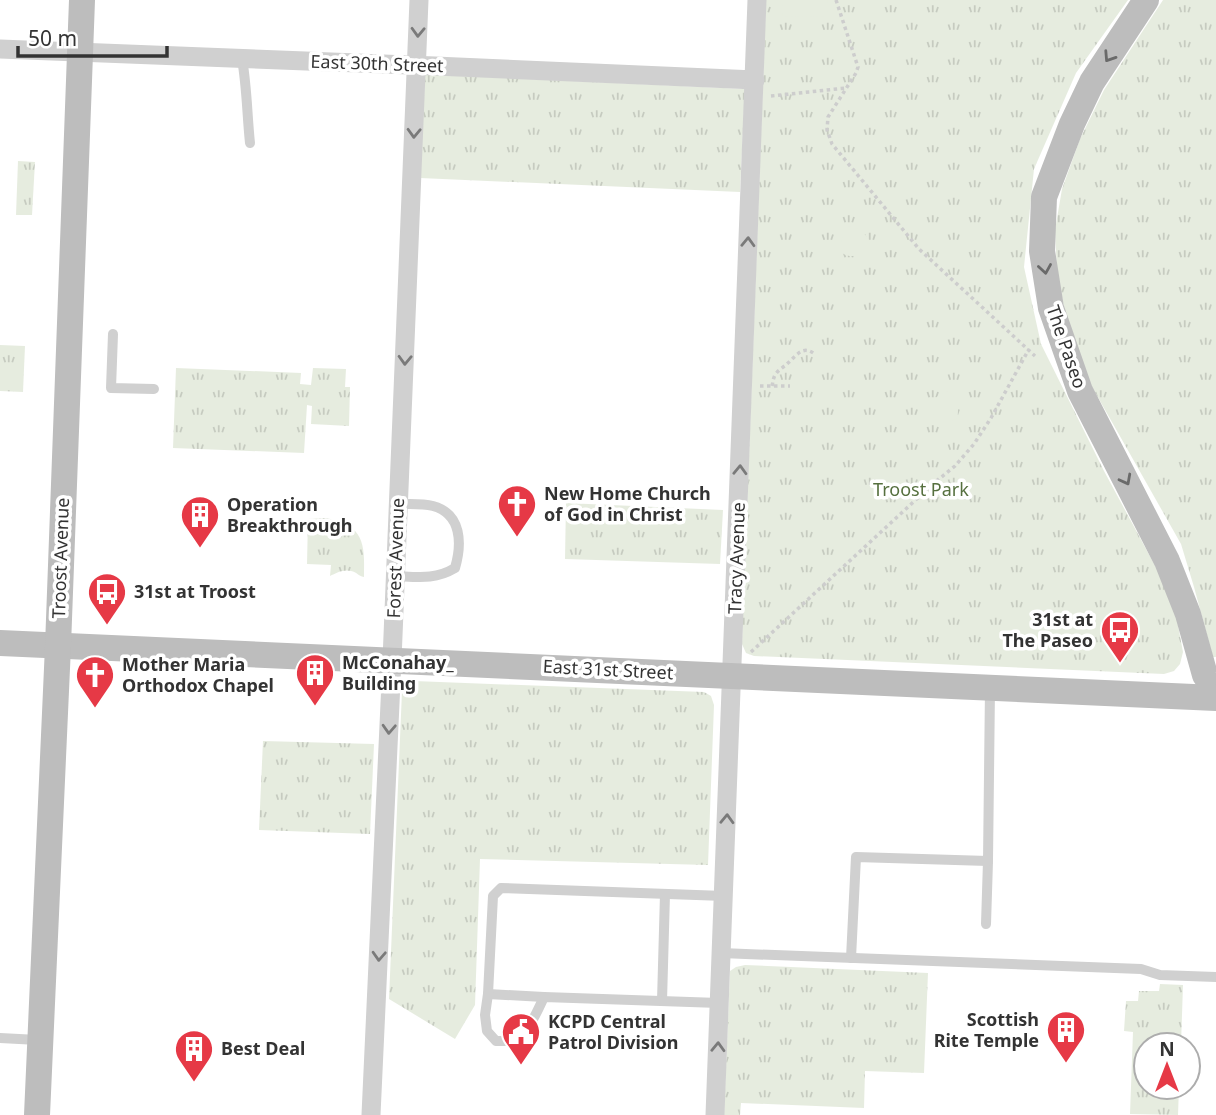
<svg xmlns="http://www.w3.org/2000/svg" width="1216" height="1115" font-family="'Noto Sans',sans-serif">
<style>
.grass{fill:url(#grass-tufts)}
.pitch{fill:#e6ecdf}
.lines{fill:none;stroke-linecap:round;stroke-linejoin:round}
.path{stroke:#cdcdcd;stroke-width:3.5;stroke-dasharray:3.5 3.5;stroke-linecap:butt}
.lane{stroke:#d0d0d0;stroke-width:10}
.street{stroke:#d0d0d0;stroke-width:19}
.secondary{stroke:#bdbdbd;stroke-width:26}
.oneway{stroke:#7a7a7a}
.oneway2{stroke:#6a6a6a}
.labels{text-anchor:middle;stroke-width:7;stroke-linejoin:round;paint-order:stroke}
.street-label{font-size:18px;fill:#333;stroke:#fff}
.park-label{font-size:18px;fill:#56703f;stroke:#fff}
.poi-label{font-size:18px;font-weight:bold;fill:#333;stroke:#fff;text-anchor:start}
</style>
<defs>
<pattern id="grass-tufts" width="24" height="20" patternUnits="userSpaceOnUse" patternTransform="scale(1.75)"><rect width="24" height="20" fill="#e6ecdf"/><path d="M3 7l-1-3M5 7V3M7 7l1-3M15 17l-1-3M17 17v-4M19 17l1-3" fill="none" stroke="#c6cbc0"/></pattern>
</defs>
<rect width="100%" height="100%" fill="#fff"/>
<g class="grass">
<path d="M766 0H1128L1076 73 1034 169 1024 267 1041 344 1104 471 1173 599 1183 652 1180 664 1174 671 1164 674 754 656 746 653 742 644Z"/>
<path d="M1163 0H1216V657H1213L1194 587 1181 544 1087 378 1069 331 1057 273 1055 230 1062 189 1080 139 1104 90Z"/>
<path d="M425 74 745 89 740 192 420 178Z"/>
<path d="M18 161 35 162 32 215H16Z"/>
<path d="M0 345 25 346 23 392 0 391Z"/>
<path d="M176 368 301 373 300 384 311 385 313 368 346 369 345 387H350L349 426 311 424 312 406 307 405 304 453 173 448Z"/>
<path d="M566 503 723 510 720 564 565 559Z"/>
<path d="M326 518C364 525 365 543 364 577 358 576 357 572 351 571 344 569 336 573 330 576L331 565 307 564 308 519Z"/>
<path d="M414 681 704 692 711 696 714 705 708 865 480 859 475 1005 455 1039 389 999 402 691 407 684Z"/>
<path d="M263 741 374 744 370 834 259 830Z"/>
<path d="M745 965 928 973 924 1073 865 1071 864 1108 741 1103 740 1115H724L730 971 736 967Z"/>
<path d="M1160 984 1183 985 1181 1045H1146V1087H1179L1178 1115 1130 1114 1133 1032 1124 1031 1126 1001H1138L1139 991H1159Z"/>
</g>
<g class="pitch">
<path d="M783 0H828L827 17 782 16Z"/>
<path d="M851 226C860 230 868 234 870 244 864 254 852 260 842 253 841 244 841 235 846 228Z"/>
<path d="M948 391C956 397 960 409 957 418L952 421 931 414 928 410C931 401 939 393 948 391Z"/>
</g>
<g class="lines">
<g class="path">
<path d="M836 0 858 67 856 73 828 117 827 130 832 144 919 249 1035 356"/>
<path d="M771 96 846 88"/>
<path d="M760 386H790"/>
<path d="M772 386C773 382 773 379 775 375 778 370 784 367 788 363 797 355 803 344 816 355"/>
<path d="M751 652 934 483 955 466 974 444 991 418 1029 349"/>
</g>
<g class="lane">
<path d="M242 59C247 87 247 115 250 143"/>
<path d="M113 334 111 388 154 389"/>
<path d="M396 576C418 577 435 580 455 568 462 544 462 514 433 506 422 503 410 504 399 504"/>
<path d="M986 924 988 861"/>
<path d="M721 953 1141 969 1160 975 1216 977"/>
<path d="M851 958 856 857 988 861 990 688"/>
<path d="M488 994 544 997"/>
<path d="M662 1001 665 894"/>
<path d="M719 1003 544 997C533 1020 526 1043 496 1041L487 1031 485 1015 488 994 493 896 501 888 724 896"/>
<path d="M0 1038 38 1040"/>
</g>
<g class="street">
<path d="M0 49 435 66 755 80"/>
<path d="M371 1115 392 660 419 0"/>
<path d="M715 1115 757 0"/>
</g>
<g class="secondary">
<path d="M1146 0 1092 82 1072 124 1044 197 1042 251 1051 308 1080 391 1167 561 1188 614 1205 675 1216 690"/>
<path d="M0 643 1216 698"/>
<path d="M37 1115 58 646 82 0"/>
</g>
</g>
<defs><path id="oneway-chevron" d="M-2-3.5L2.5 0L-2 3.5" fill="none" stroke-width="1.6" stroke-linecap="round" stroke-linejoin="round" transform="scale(1.75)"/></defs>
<g class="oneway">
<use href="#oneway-chevron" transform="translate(418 32) rotate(92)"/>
<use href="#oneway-chevron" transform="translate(414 133) rotate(92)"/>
<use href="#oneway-chevron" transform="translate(748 242) rotate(-88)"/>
<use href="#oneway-chevron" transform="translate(405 360) rotate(92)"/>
<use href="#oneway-chevron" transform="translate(740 470) rotate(-88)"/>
<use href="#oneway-chevron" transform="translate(389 729) rotate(93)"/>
<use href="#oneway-chevron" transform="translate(727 819) rotate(-88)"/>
<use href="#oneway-chevron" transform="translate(379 956) rotate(93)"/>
<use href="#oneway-chevron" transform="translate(718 1047) rotate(-88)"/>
</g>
<g class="oneway2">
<use href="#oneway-chevron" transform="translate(1109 57) rotate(123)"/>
<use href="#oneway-chevron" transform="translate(1045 269) rotate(81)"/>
<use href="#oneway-chevron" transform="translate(1126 480) rotate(62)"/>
</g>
<defs>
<g id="church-pin" transform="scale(2.0125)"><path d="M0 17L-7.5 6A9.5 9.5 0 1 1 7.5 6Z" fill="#e63946" stroke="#fff"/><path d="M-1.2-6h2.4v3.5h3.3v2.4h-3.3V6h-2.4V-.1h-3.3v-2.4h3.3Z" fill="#fff"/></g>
<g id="building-pin" transform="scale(2.0125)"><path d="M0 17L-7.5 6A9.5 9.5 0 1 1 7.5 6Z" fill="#e63946" stroke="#fff"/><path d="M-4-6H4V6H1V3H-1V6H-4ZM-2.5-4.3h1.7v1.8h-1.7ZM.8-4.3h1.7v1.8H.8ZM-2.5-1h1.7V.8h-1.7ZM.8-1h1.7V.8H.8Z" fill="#fff"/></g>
<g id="bus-pin" transform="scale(2.0125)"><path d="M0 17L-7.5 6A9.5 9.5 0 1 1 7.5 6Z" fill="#e63946" stroke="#fff"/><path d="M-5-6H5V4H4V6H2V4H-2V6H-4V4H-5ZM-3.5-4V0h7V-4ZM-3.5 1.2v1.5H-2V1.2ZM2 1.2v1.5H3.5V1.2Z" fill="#fff"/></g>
<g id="civic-pin" transform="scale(2.0125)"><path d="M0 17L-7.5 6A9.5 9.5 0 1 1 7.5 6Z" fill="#e63946" stroke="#fff"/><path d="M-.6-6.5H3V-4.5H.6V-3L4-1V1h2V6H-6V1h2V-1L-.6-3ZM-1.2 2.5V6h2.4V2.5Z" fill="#fff"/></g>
</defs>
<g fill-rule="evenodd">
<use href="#church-pin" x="517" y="504"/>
<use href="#building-pin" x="200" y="515"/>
<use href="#bus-pin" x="107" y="592"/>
<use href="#bus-pin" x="1120" y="630"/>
<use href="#building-pin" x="315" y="673"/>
<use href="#church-pin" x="95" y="675"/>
<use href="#building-pin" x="1066" y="1030"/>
<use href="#civic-pin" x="521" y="1032"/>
<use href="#building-pin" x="194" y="1049"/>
</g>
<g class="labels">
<g class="street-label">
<text transform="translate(377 64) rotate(2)" y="6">East 30th Street</text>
<text transform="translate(1066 347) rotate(71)" y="6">The Paseo</text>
<text transform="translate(61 558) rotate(-88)" y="6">Troost Avenue</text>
<text transform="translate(396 558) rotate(-88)" y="6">Forest Avenue</text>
<text transform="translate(737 558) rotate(-88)" y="6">Tracy Avenue</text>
<text transform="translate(608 670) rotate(3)" y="6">East 31st Street</text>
</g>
<g class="park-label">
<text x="921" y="496">Troost Park</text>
</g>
<g class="poi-label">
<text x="544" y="500">New Home Church<tspan x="544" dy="21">of God in Christ</tspan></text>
<text x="227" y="511">Operation<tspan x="227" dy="21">Breakthrough</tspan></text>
<text x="134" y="598">31st at Troost</text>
<text x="1093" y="626" text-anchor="end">31st at<tspan x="1093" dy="21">The Paseo</tspan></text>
<text x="342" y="669">McConahay_<tspan x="342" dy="21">Building</tspan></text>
<text x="122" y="671">Mother Maria<tspan x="122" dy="21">Orthodox Chapel</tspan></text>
<text x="1039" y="1026" text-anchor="end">Scottish<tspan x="1039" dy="21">Rite Temple</tspan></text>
<text x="548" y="1028">KCPD Central<tspan x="548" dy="21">Patrol Division</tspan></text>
<text x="221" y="1055">Best Deal</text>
</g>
</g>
<g transform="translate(1167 1066)"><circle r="33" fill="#ffffff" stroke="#adadad" stroke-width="2"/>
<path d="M0-5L12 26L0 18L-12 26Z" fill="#e63946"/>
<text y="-10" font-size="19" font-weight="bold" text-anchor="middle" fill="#333333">N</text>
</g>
<path d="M18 46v10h149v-10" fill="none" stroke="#333333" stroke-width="3.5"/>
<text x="28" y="46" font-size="21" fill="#333333" stroke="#ffffff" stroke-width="5" paint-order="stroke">50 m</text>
</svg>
